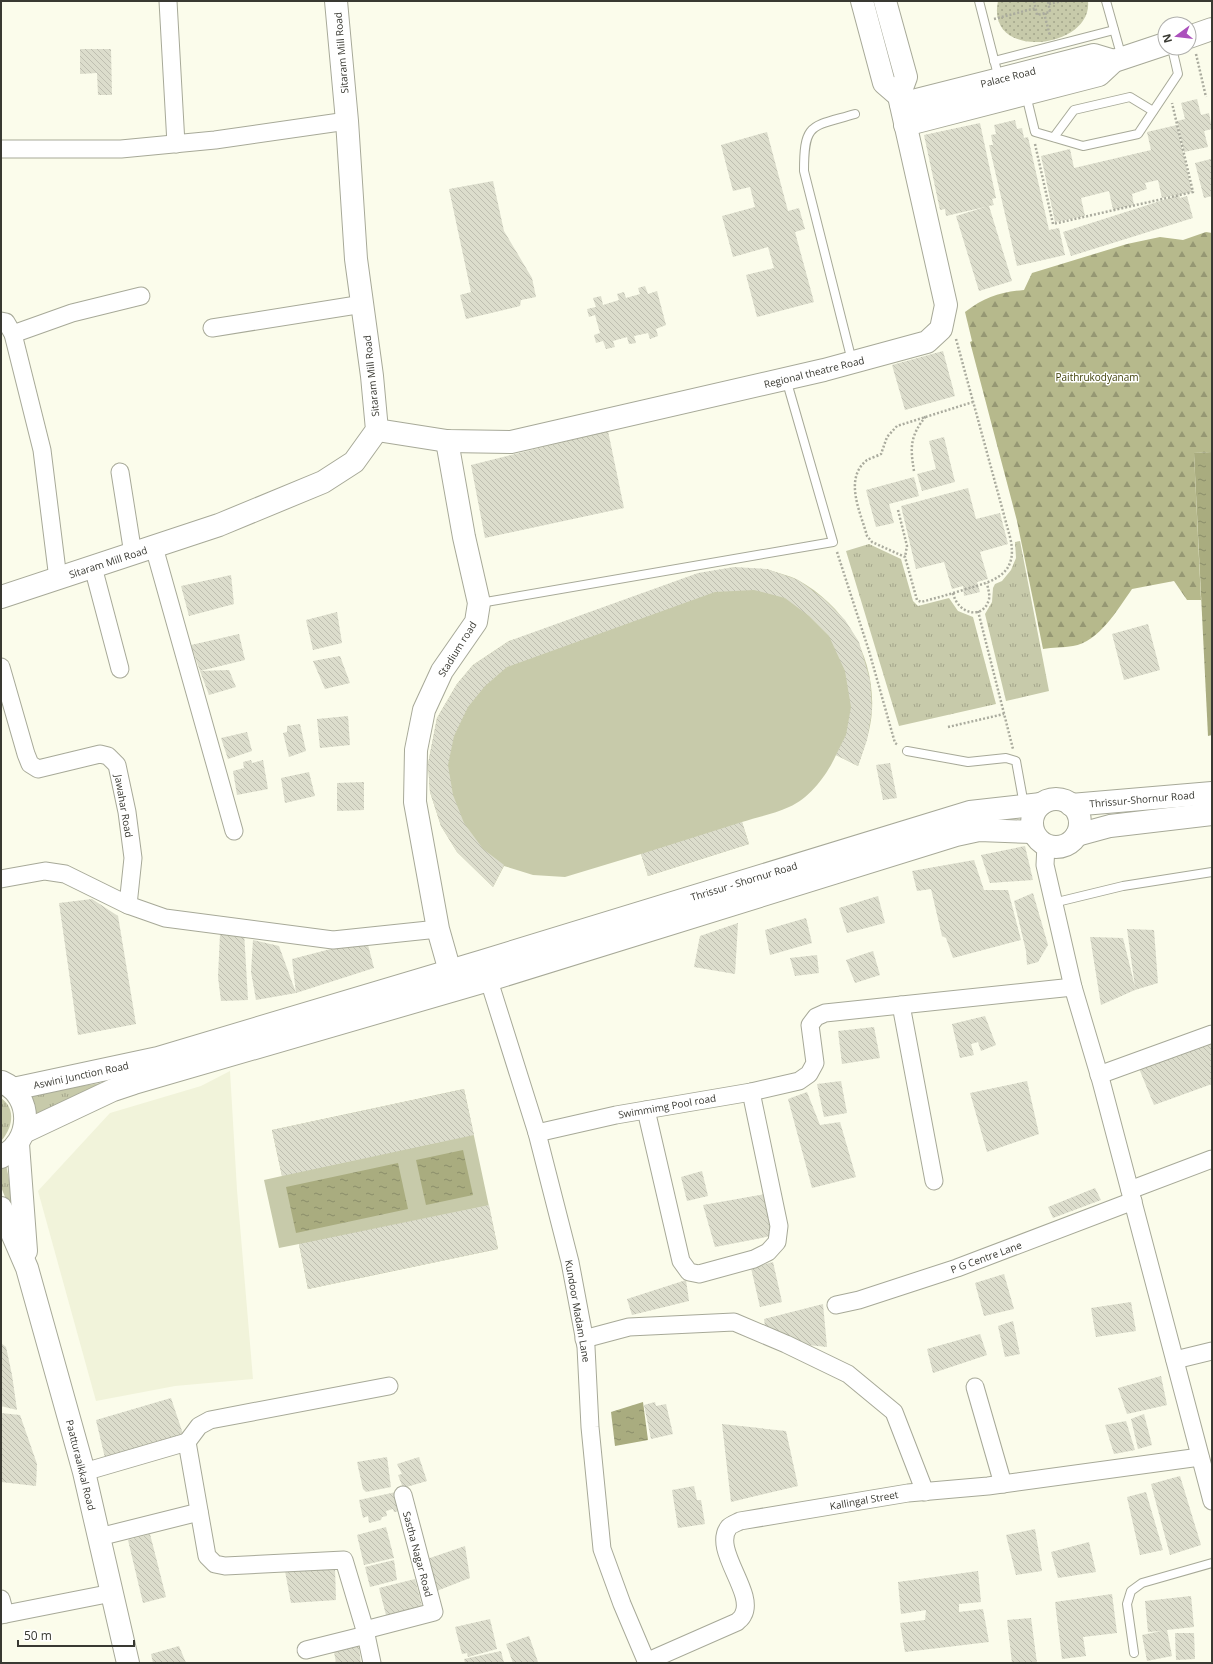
<svg xmlns="http://www.w3.org/2000/svg" width="1213" height="1664" font-family="'Open Sans',sans-serif">
<style>
.built{fill:#f1f3da}
.grass{fill:url(#grass-tufts)}
.forest{fill:url(#forest-firs)}
.garden{fill:url(#garden-dots)}
.pitch{fill:#c7caaa}
.water{fill:url(#water-ripples)}
.building{fill:url(#building-back-hatch)}
.lines{fill:none;stroke-linecap:round;stroke-linejoin:round}
.lane-casing{stroke:#a7a998;stroke-width:10}
.street-casing{stroke:#a7a998;stroke-width:19}
.secondary-casing{stroke:#a7a998;stroke-width:24}
.primary-casing{stroke:#a7a998;stroke-width:24}
.path{stroke:#aaab9e;stroke-width:2.5;stroke-dasharray:2 2;stroke-linecap:butt}
.lane{stroke:#fff;stroke-width:8}
.street{stroke:#fff;stroke-width:17}
.secondary{stroke:#fff;stroke-width:22}
.primary{stroke:#fff;stroke-width:22}
.labels{text-anchor:middle;stroke-width:3;stroke-linejoin:round;paint-order:stroke}
.street-label{font-size:10px;fill:#393932;stroke:#fff}
.park-label{font-size:10px;fill:#40420b;stroke:#fff}
</style>
<defs>
<pattern id="grass-tufts" width="24" height="20" patternUnits="userSpaceOnUse"><rect width="24" height="20" fill="#c7caaa"/><path d="M3 7l-1-3M5 7V3M7 7l1-3M15 17l-1-3M17 17v-4M19 17l1-3" fill="none" stroke="#a3a58b"/></pattern>
<pattern id="forest-firs" width="22" height="20" patternUnits="userSpaceOnUse"><rect width="22" height="20" fill="#b6b98c"/><path d="M5 1l3.5 6h-7zM16 11l3.5 6h-7z" fill="#959773"/></pattern>
<pattern id="garden-dots" width="8" height="8" patternUnits="userSpaceOnUse"><rect width="8" height="8" fill="#c7caaa"/><path d="M2 2h.1M6 6h.1" fill="none" stroke="#a3a58b" stroke-width="1.8" stroke-linecap="round"/></pattern>
<pattern id="water-ripples" width="26" height="14" patternUnits="userSpaceOnUse"><rect width="26" height="14" fill="#a9ac7f"/><path d="M2 4q2-2 4 0t4 0M15 11q2-2 4 0t4 0" fill="none" stroke="#8b8d69"/></pattern>
<pattern id="building-back-hatch" width="6" height="6" patternUnits="userSpaceOnUse"><rect width="6" height="6" fill="#dcddcc"/><path d="M-1 5l2 2M0 0l6 6M5-1l2 2" fill="none" stroke="#bebeb0"/></pattern>
</defs>
<rect width="100%" height="100%" fill="#fbfceb"/>
<path class="built" d="M230 1071 237 1190 253 1379 175 1386 96 1401 38 1191 110 1113 201 1086Z"/>
<g class="grass">
<path d="M1020 541 1049 691 1006 701 985 614 992 602 993 588 995 584 1002 581 1011 570 1016 558 1015 542Z"/>
<path d="M869 544 901 559 913 601 918 606 949 598 958 611 973 617 996 704 899 726 846 551Z"/>
<path d="M101 1083 36 1115 30 1094Z"/>
<path d="M1 1098C17 1109 12 1129 1 1141Z"/>
<path d="M6 1164 19 1232 1 1187V1165Z"/>
</g>
<path class="forest" d="M1206 232 1212 233V452L1194 453 1201 600H1187L1174 581 1132 589C1118 609 1099 642 1073 646 1063 648 1053 647 1043 649L1017 521 970 342 972 341 965 312C985 297 1000 292 1024 290L1032 273 1127 244 1160 237 1183 240Z"/>
<path class="garden" d="M998 1H1088C1093 49 985 62 998 1Z"/>
<g class="pitch">
<path d="M767 569C777 573 789 575 798 580 845 606 875 656 872 710 871 730 864 748 858 766L836 755C827 775 810 798 789 807 774 814 757 817 742 822L749 844 648 876 641 854 565 877 533 875 504 866 493 887 457 852 441 826 430 792 428 764 437 718 457 684 473 665 509 641Z"/>
<path d="M464 1089 498 1249 308 1289 299 1244 279 1248 264 1180 282 1176 272 1130Z"/>
</g>
<g class="water">
<path d="M1212 452V735L1208 736 1194 453Z"/>
<path d="M463 1150 473 1195 426 1205 416 1160Z"/>
<path d="M398 1163 408 1209 296 1233 286 1187Z"/>
<path d="M643 1402 648 1440 615 1446 611 1412Z"/>
</g>
<g class="building">
<path d="M80 49H111L112 95H98L97 73 80 74Z"/>
<path d="M1197 99 1201 115 1209 113 1212 129 1204 131 1208 147 1184 152 1177 121 1185 119 1181 103Z"/>
<path d="M1015 120 1017 129 1022 128 1024 138 1028 137 1049 230 1059 228 1065 255 1017 266 989 145H993L991 135 996 134 994 125Z"/>
<path d="M980 123 996 198 992 199 994 205 989 206 1012 281 979 291 956 216 985 207 946 216 945 209 940 210 924 135Z"/>
<path d="M1177 125 1192 192 1162 198 1158 180 1145 183 1147 189 1132 194 1134 205 1113 210 1109 191 1081 198 1085 216 1055 222 1041 156 1070 149 1074 168 1151 150 1147 132Z"/>
<path d="M767 132 788 211 799 208 805 229 795 232 814 302 757 317 746 275 774 268 768 247 733 257 722 216 755 207 750 187 733 191 721 145Z"/>
<path d="M1211 159 1212 196 1204 198 1195 163Z"/>
<path d="M493 181 504 231 532 278 536 297 521 300 520 306 466 319 460 295 471 292 449 189Z"/>
<path d="M1179 195 1180 198 1187 196 1193 218 1071 256 1063 232Z"/>
<path d="M645 286 648 294 657 291 666 325 656 329 658 336 650 339 648 333 634 336 636 343 629 344 627 337 613 341 615 347 606 349 603 341 596 343 594 335 600 333 595 315 589 317 587 309 596 307 593 298 601 296 603 305 619 300 617 294 624 292 626 298 640 294 638 288Z"/>
<path d="M943 351 955 396 905 410 892 365Z"/>
<path d="M608 431 624 508 485 538 471 465Z"/>
<path d="M944 437 955 482 922 491 917 474 936 469 929 441Z"/>
<path d="M914 477 919 496 889 504 894 523 876 527 866 490Z"/>
<path d="M968 488 976 519 1000 513 1008 544 980 552 988 579 977 582 980 592 964 596 963 586 952 589 944 562 916 569 901 506Z"/>
<path d="M734 567 767 569 798 580 824 599 845 620 859 642 870 680 872 710 867 740 858 766 836 755 846 735 851 707 845 671 829 636 809 616 785 598 754 590 715 592 507 667 485 686 468 707 454 736 448 765 453 795 464 823 483 849 504 865 493 887 457 852 441 826 430 792 428 764 437 718 457 684 473 665 509 641 698 573Z"/>
<path d="M231 575 234 604 189 616 181 586Z"/>
<path d="M337 612 342 643 313 650 306 620Z"/>
<path d="M1148 624 1160 670 1124 680 1112 634Z"/>
<path d="M239 634 245 660 200 671 191 645Z"/>
<path d="M340 656 350 683 325 689 313 661Z"/>
<path d="M229 670 236 687 209 695 200 671Z"/>
<path d="M348 716 350 745 320 748 317 719Z"/>
<path d="M300 724 306 751 289 757 283 733 287 732V726Z"/>
<path d="M247 732 252 751 228 759 221 738Z"/>
<path d="M251 760 252 763 263 760 268 789 237 795 233 771 244 768 243 762Z"/>
<path d="M890 763 897 798 883 800 876 765Z"/>
<path d="M309 772 315 796 285 803 281 778Z"/>
<path d="M364 782V810L337 811V783Z"/>
<path d="M742 822 749 844 648 876 641 854Z"/>
<path d="M1025 846 1033 880 990 883 981 855Z"/>
<path d="M974 860 984 890H1008L1021 940 953 958 946 938 942 936 931 889 917 891 912 871Z"/>
<path d="M1033 893 1048 945 1038 962 1027 965 1026 951 1014 901Z"/>
<path d="M878 896 885 923 847 933 839 908Z"/>
<path d="M92 899 118 916 136 1024 78 1035 59 903Z"/>
<path d="M806 918 812 943 770 955 765 930Z"/>
<path d="M738 923 735 974 694 967 700 936Z"/>
<path d="M1127 929 1154 930 1158 983 1135 990 1101 1005 1090 937 1123 938 1135 987Z"/>
<path d="M244 932 248 1000 221 1001 218 977 220 934Z"/>
<path d="M253 940 279 946 296 993 256 1000 251 972Z"/>
<path d="M350 944 368 945 374 968 296 993 292 959Z"/>
<path d="M873 951 880 975 855 983 846 960Z"/>
<path d="M817 955 819 973 795 976 790 958Z"/>
<path d="M985 1016 996 1045 981 1051 978 1042 971 1044 974 1055 960 1058 952 1024Z"/>
<path d="M874 1027 880 1058 842 1064 838 1031Z"/>
<path d="M1212 1037V1084L1154 1105 1138 1066Z"/>
<path d="M841 1081 847 1113 824 1117 817 1084Z"/>
<path d="M1027 1081 1039 1134 987 1152 970 1093Z"/>
<path d="M464 1089 474 1135 282 1176 272 1130Z"/>
<path d="M807 1092 820 1125 840 1122 856 1177 812 1188 788 1099Z"/>
<path d="M702 1171 708 1196 687 1201 681 1177Z"/>
<path d="M1095 1188 1101 1200 1053 1218 1048 1207Z"/>
<path d="M766 1194 771 1236 715 1247 703 1205Z"/>
<path d="M489 1205 498 1249 308 1289 299 1244Z"/>
<path d="M773 1262 782 1302 760 1307 751 1268Z"/>
<path d="M1004 1274 1014 1309 984 1316 975 1283Z"/>
<path d="M686 1280 689 1301 632 1315 627 1299Z"/>
<path d="M1131 1302 1136 1331 1096 1337 1091 1308Z"/>
<path d="M823 1304 827 1347 798 1344 766 1332 764 1319Z"/>
<path d="M1013 1321 1020 1354 1005 1357 998 1326Z"/>
<path d="M980 1334 987 1355 933 1373 927 1349Z"/>
<path d="M1 1343 6 1347 12 1375 17 1410 1 1406Z"/>
<path d="M1161 1376 1167 1405 1127 1414 1118 1388Z"/>
<path d="M171 1398 183 1434 172 1444 105 1458 96 1420Z"/>
<path d="M655 1402 656 1406 666 1404 673 1434 651 1439 644 1405Z"/>
<path d="M1 1413 20 1415 37 1464 36 1486 1 1482Z"/>
<path d="M1144 1414 1152 1445 1138 1449 1131 1419Z"/>
<path d="M1126 1421 1135 1450 1114 1454 1105 1425Z"/>
<path d="M722 1424 786 1431 798 1486 731 1502Z"/>
<path d="M387 1457 391 1487 366 1492 363 1489 357 1462Z"/>
<path d="M419 1457 427 1481 403 1488 398 1475 402 1474 397 1464Z"/>
<path d="M1180 1476 1201 1545 1170 1555 1151 1484Z"/>
<path d="M694 1486 697 1500H701L705 1524 678 1528 672 1490Z"/>
<path d="M396 1492 401 1511 394 1512 393 1509 386 1511 387 1516 382 1517 381 1520 369 1523 368 1516 363 1518 359 1500Z"/>
<path d="M1146 1492 1163 1550 1140 1555 1127 1497Z"/>
<path d="M386 1527 394 1558 364 1565 357 1535Z"/>
<path d="M1035 1529 1042 1571 1016 1575 1006 1535Z"/>
<path d="M150 1534 166 1597 143 1603 128 1540Z"/>
<path d="M1089 1542 1096 1572 1058 1578 1051 1552Z"/>
<path d="M465 1546 470 1578 434 1592 427 1559Z"/>
<path d="M394 1560 397 1580 370 1587 365 1567Z"/>
<path d="M335 1569 336 1600 291 1603 285 1571Z"/>
<path d="M978 1571 981 1602 959 1604V1612L983 1609 989 1642 905 1652 900 1623 925 1620 926 1610 901 1614 898 1582Z"/>
<path d="M415 1579 422 1606 386 1615 379 1588Z"/>
<path d="M1112 1594 1117 1633 1083 1637 1086 1656 1062 1659 1055 1602Z"/>
<path d="M1191 1596 1194 1627 1167 1630 1172 1656 1147 1661 1142 1635 1161 1631 1148 1632 1145 1601Z"/>
<path d="M1031 1618 1037 1663H1012L1007 1620Z"/>
<path d="M490 1619 497 1649 468 1657 467 1653 462 1654 455 1627Z"/>
<path d="M1175 1633H1194L1195 1659 1176 1660Z"/>
<path d="M529 1636 538 1662 513 1663 506 1644Z"/>
<path d="M358 1641 361 1663H336L333 1646Z"/>
<path d="M179 1646 186 1663H153L151 1654Z"/>
<path d="M501 1651 504 1663H465L464 1659Z"/>
</g>
<g class="lines">
<g class="lane-casing">
<g id="lane">
<path d="M979 1 999 79"/>
<path d="M1106 1 1122 58"/>
<path d="M994 61 1114 30"/>
<path d="M1026 95 1035 132 1083 146 1138 134 1178 74 1172 48"/>
<path d="M1054 137 1074 110 1130 97 1153 111"/>
<path d="M852 361 804 171C804 122 811 127 855 114"/>
<path d="M480 603 833 542 786 379"/>
<path d="M907 751 968 762 1006 758 1016 761 1024 805"/>
<path d="M1053 903 1123 886 1212 872"/>
<path d="M1134 1653 1127 1604 1131 1591 1142 1583 1212 1563"/>
</g>
</g>
<g class="street-casing">
<g id="street">
<path d="M168 1 176 144"/>
<path d="M1 149H121L215 140 347 121"/>
<path d="M1 321 6 322 13 334 42 450 58 579"/>
<path d="M212 328 363 304"/>
<path d="M13 334 72 313 141 296"/>
<path d="M120 472 133 554"/>
<path d="M154 547 234 831"/>
<path d="M93 567 120 669"/>
<path d="M1 667 26 754 30 764 38 769 100 754 108 756 117 765 127 812 133 858 128 905 65 874 45 871 1 879"/>
<path d="M1046 845 1045 865 1073 987 1101 1081 1212 1501"/>
<path d="M128 905 165 918 333 940 438 929"/>
<path d="M485 968 537 1133 570 1262 586 1347 590 1427 602 1549 622 1604 647 1663"/>
<path d="M901 1005 934 1181"/>
<path d="M1099 1075 1212 1034"/>
<path d="M646 1110 681 1261 689 1272 699 1274 754 1259 768 1252 777 1242 779 1226 751 1092"/>
<path d="M537 1133 616 1115 751 1092 799 1081 809 1074 815 1063 810 1025 816 1017 825 1013 1073 987"/>
<path d="M1130 1190 1212 1159"/>
<path d="M836 1305 859 1300 957 1268 1133 1201"/>
<path d="M584 1339 629 1327 734 1322 786 1344 848 1374 894 1412 925 1492"/>
<path d="M1175 1360 1212 1351"/>
<path d="M975 1387 1003 1484"/>
<path d="M187 1442 199 1426 210 1420 389 1386"/>
<path d="M84 1472 187 1442 207 1556 215 1564 225 1566 344 1560 365 1630 372 1663"/>
<path d="M99 1537 199 1512"/>
<path d="M1 1599 5 1614"/>
<path d="M1 1615 112 1593"/>
<path d="M365 1630 434 1612 403 1495"/>
<path d="M306 1650 366 1635"/>
<path d="M646 1662 737 1622C739 1620 742 1618 743 1615 756 1593 711 1549 729 1527 731 1525 736 1523 740 1521L908 1493 988 1486 1200 1457"/>
</g>
</g>
<g class="secondary-casing">
<g id="secondary">
<path d="M1189 37 1212 29"/>
<path d="M901 104 1094 55 1114 61"/>
<path d="M905 125 1099 75 1114 61 1165 44"/>
<path d="M447 441 464 537 479 603 476 622 442 671 424 710 416 750 415 802 438 929 455 989"/>
</g>
</g>
<g class="primary-casing">
<g id="primary">
<path d="M862 1 884 83 899 96"/>
<path d="M885 1 906 77 899 96"/>
<path d="M377 430 447 441 511 442 824 370 927 342 941 329 946 305 899 96"/>
<path d="M1 597 219 525 323 482 354 462 377 430 372 376 356 259 347 121 336 1"/>
<circle cx="1056" cy="823" r="24"/>
<path d="M1071 805 1212 793"/>
<path d="M1077 835 1110 826 1212 814"/>
<path d="M13 1089 158 1058 483 961 970 812 1041 804"/>
<path d="M24 1132 113 1090 134 1083 489 980 956 835 979 830 1033 832"/>
<path d="M18 1144 26 1251"/>
<path d="M1 1157C32 1143 34 1096 2 1082"/>
<path d="M1 1208 27 1268 84 1472 128 1663"/>
</g>
</g>
<g class="path">
<path d="M1034 1 1037 15 1050 12 1048 1"/>
<path d="M1049 4 1062 1"/>
<path d="M1044 13 1050 36"/>
<path d="M994 19 1036 8"/>
<path d="M1196 54 1206 97"/>
<path d="M1035 144 1053 224 1193 192 1172 103"/>
<path d="M956 339 1010 537C1019 574 995 581 966 589 951 594 936 598 921 602L917 600 905 557 872 542 867 536C861 513 843 479 867 460 871 458 877 456 881 454L887 437 897 426 973 402"/>
<path d="M914 471C910 447 910 436 926 416"/>
<path d="M898 510 907 546 905 557"/>
<path d="M837 552 869 651 895 743 898 745"/>
<path d="M953 593C958 615 984 620 989 599 990 594 988 589 987 583"/>
<path d="M978 611 1013 749"/>
<path d="M948 727 1004 714"/>
</g>
<use href="#lane" class="lane"/>
<use href="#street" class="street"/>
<use href="#secondary" class="secondary"/>
<use href="#primary" class="primary"/>
</g>
<g class="labels">
<g class="street-label">
<text transform="translate(341 53) rotate(-95)" y="4">Sitaram Mill Road</text>
<text transform="translate(1008 77) rotate(-14)" y="4">Palace Road</text>
<text transform="translate(814 372) rotate(-14)" y="4">Regional theatre Road</text>
<text transform="translate(371 376) rotate(-96)" y="4">Sitaram Mill Road</text>
<text transform="translate(108 562) rotate(-18)" y="4">Sitaram Mill Road</text>
<text transform="translate(457 649) rotate(-58)" y="4">Stadium road</text>
<text transform="translate(1142 799) rotate(-5)" y="4">Thrissur-Shornur Road</text>
<text transform="translate(124 806) rotate(80)" y="4">Jawahar Road</text>
<text transform="translate(744 881) rotate(-17)" y="4">Thrissur - Shornur Road</text>
<text transform="translate(81 1075) rotate(-12)" y="4">Aswini Junction Road</text>
<text transform="translate(667 1106) rotate(-10)" y="4">Swimmimg Pool road</text>
<text transform="translate(986 1257) rotate(-20)" y="4">P G Centre Lane</text>
<text transform="translate(578 1311) rotate(80)" y="4">Kundoor Madam Lane</text>
<text transform="translate(81 1465) rotate(76)" y="4">Paatturaaikkal Road</text>
<text transform="translate(864 1500) rotate(-10)" y="4">Kallingal Street</text>
<text transform="translate(418 1554) rotate(75)" y="4">Sastha Nagar Road</text>
</g>
<g class="park-label">
<text x="1097" y="381">Paithrukodyanam</text>
</g>
</g>
<rect width="1213" height="1664" fill="none" stroke="#393932" stroke-width="4"/>
<g transform="translate(1177 36) rotate(255)"><circle r="19" fill="#ffffff" stroke="#b0b0ad"/>
<path d="M0-3L7 15L0 10L-7 15Z" fill="#ab50bc"/>
<text y="-6" font-size="11" font-weight="bold" text-anchor="middle" fill="#393932">N</text>
</g>
<path d="M18 1640v6h116v-6" fill="none" stroke="#393932" stroke-width="2"/>
<text x="24" y="1640" font-size="12" fill="#393932" stroke="#ffffff" stroke-width="3" paint-order="stroke">50 m</text>
</svg>
